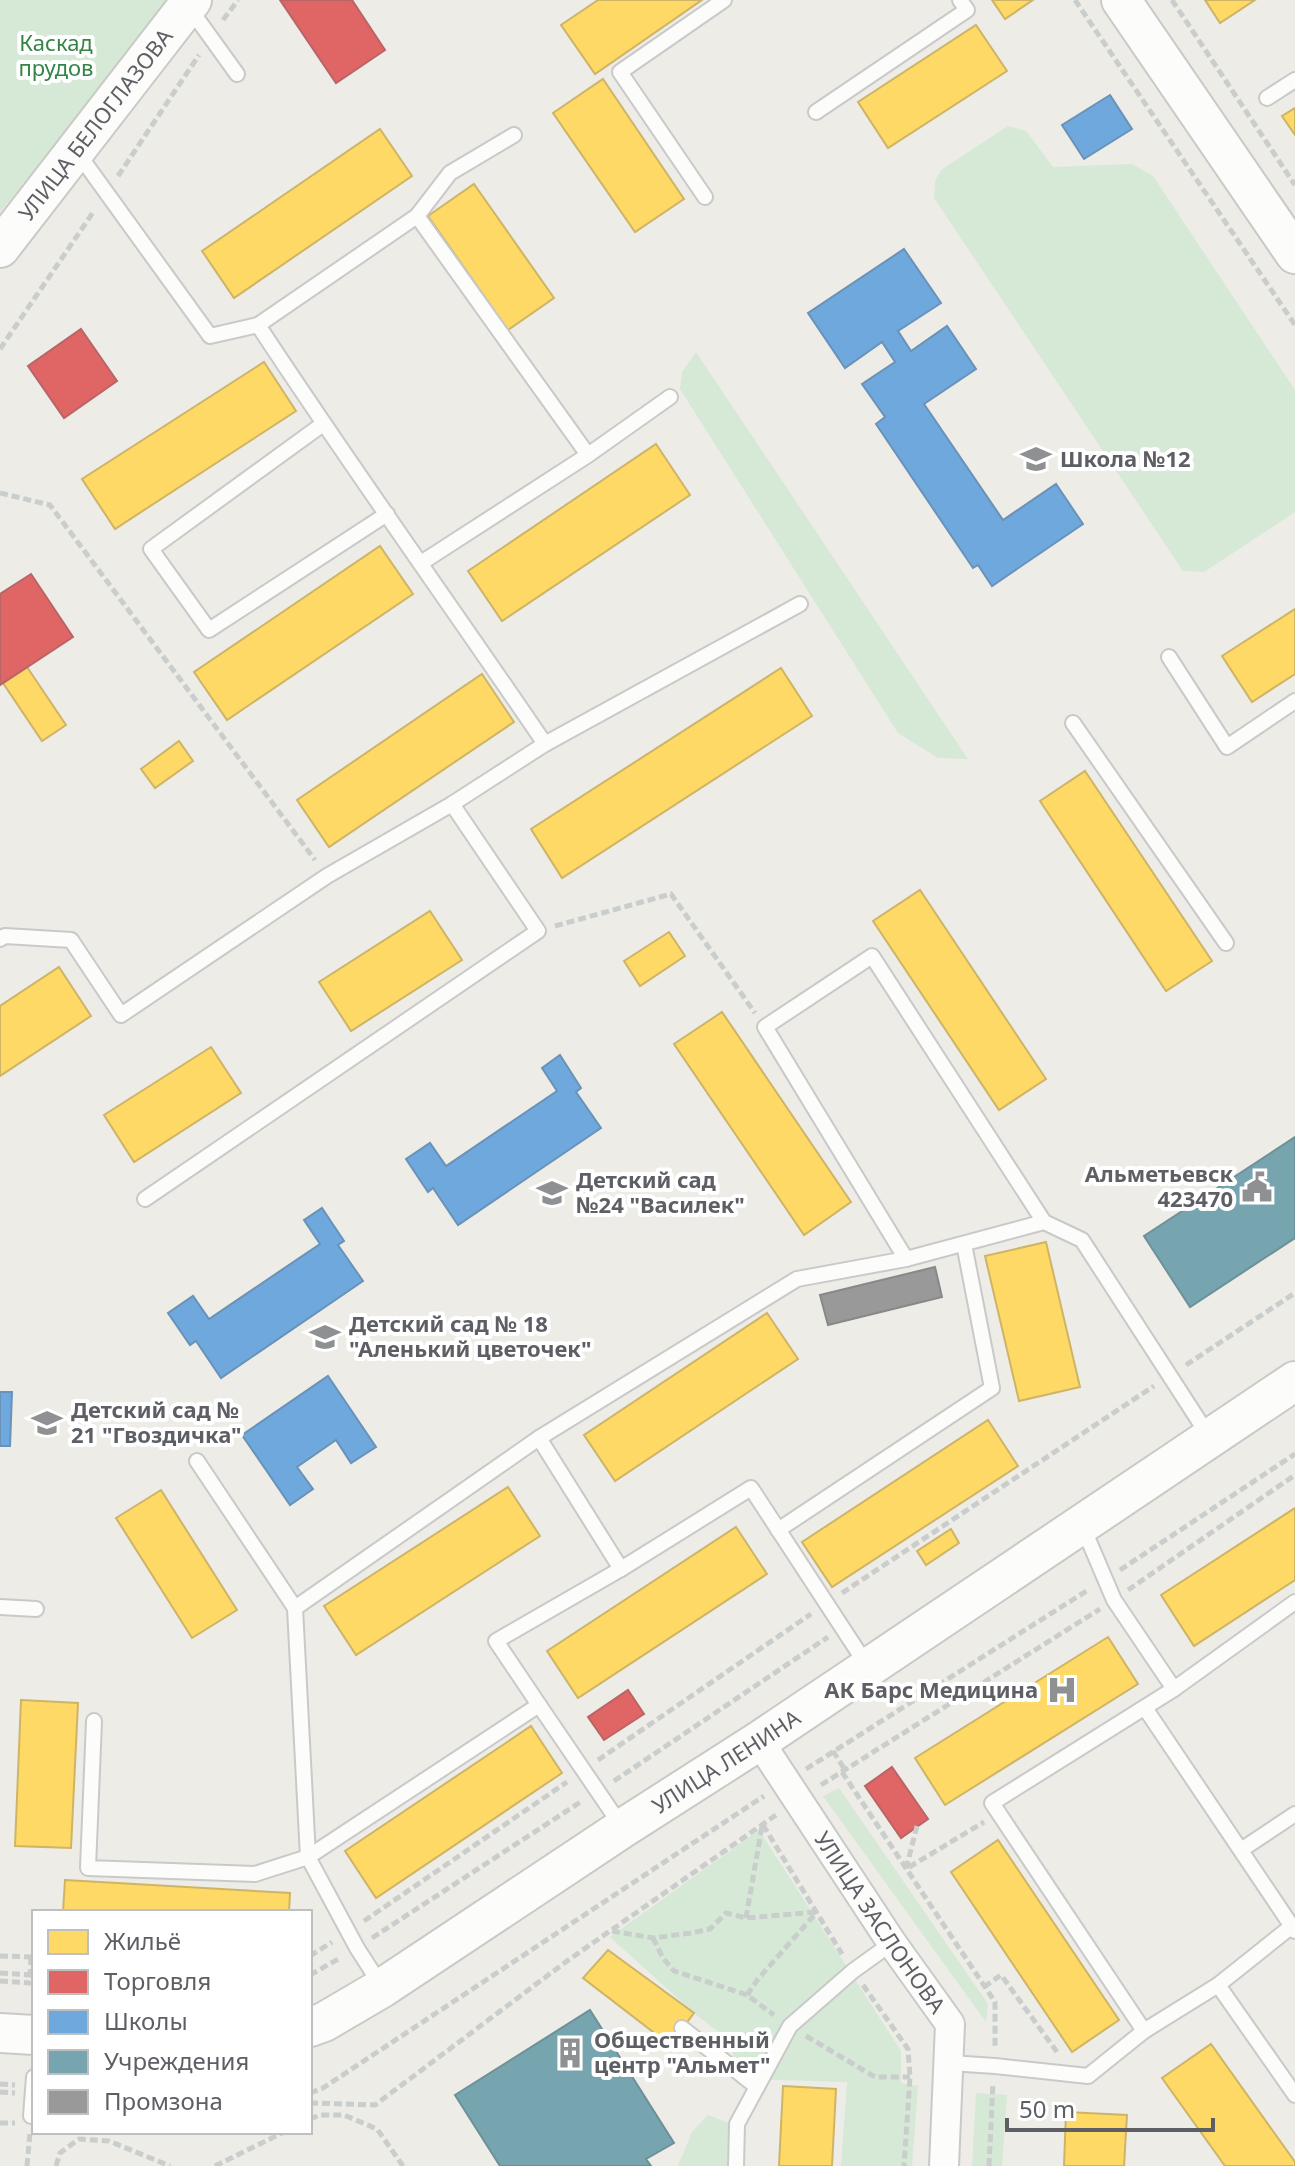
<svg xmlns="http://www.w3.org/2000/svg" width="1295" height="2166" font-family="'Noto Sans',sans-serif">
<style>
.green{fill:#d5e9d6}
.homes{fill:#ffd966;stroke:#ceb466;stroke-width:2}
.shops{fill:#e06666;stroke:#b96466;stroke-width:2}
.schools{fill:#6fa8dc;stroke:#6a92b8;stroke-width:2}
.public{fill:#76a5af;stroke:#6e9099;stroke-width:2}
.industry{fill:#999;stroke:#878889;stroke-width:2}
.lines{fill:none;stroke-linecap:round;stroke-linejoin:round}
.lane-casing{stroke:#cac9c9;stroke-width:18}
.street-casing{stroke:#cac9c9;stroke-width:32}
.secondary-casing{stroke:#c9c9c7;stroke-width:42}
.path{stroke:#c9cdcc;stroke-width:5;stroke-dasharray:8 4;stroke-linecap:butt}
.lane{stroke:#fcfcfb;stroke-width:14}
.street{stroke:#fcfcfb;stroke-width:28}
.secondary{stroke:#fcfcfb;stroke-width:38}
.labels{text-anchor:middle;stroke-width:8;stroke-linejoin:round;paint-order:stroke}
.park-label{font-size:22px;fill:#358446;stroke:#fff}
.street-label{font-size:22px;fill:#5d5f65;stroke:#fff}
.poi-label{font-size:22px;font-weight:bold;fill:#5d5f65;stroke:#fff;text-anchor:start}
</style>
<rect width="100%" height="100%" fill="#edece7"/>
<g class="green">
<path d="M0 0H173L0 212Z"/>
<path d="M1008 126 1026 131 1053 167 1132 164 1153 176 1295 390V512L1204 572 1183 571 934 198 935 181 941 170Z"/>
<path d="M696 352 968 759 938 758 898 733 680 389 682 372Z"/>
<path d="M839 1788 988 2004 986 2022 823 1796Z"/>
<path d="M759 1830 901 2051V2083L918 2086 912 2166H841L847 2082 744 2079 725 2037 694 2013 610 1937Z"/>
<path d="M976 2093 1007 2095 1002 2166H972Z"/>
<path d="M708 2115 729 2123 727 2166H678L692 2132Z"/>
</g>
<g class="homes">
<path d="M598 0H702L595 74 561 25Z"/>
<path d="M992 0H1033L1005 19Z"/>
<path d="M1205 0H1255L1220 23Z"/>
<path d="M976 25 1007 71 888 148 858 102Z"/>
<path d="M603 79 684 199 635 232 553 113Z"/>
<path d="M1295 108V135L1282 116Z"/>
<path d="M380 129 412 176 234 298 202 251Z"/>
<path d="M474 184 554 298 508 330 428 216Z"/>
<path d="M264 362 296 411 115 529 82 479Z"/>
<path d="M656 444 690 495 502 621 468 571Z"/>
<path d="M380 546 413 594 227 720 194 672Z"/>
<path d="M1295 609V674L1252 702 1222 656Z"/>
<path d="M27 667 66 725 42 741 3 683Z"/>
<path d="M781 668 812 716 562 878 531 829Z"/>
<path d="M482 674 514 722 329 847 297 800Z"/>
<path d="M179 741 193 761 155 788 141 769Z"/>
<path d="M1085 771 1212 961 1166 991 1040 801Z"/>
<path d="M920 890 1046 1079 999 1110 873 921Z"/>
<path d="M430 911 462 960 351 1031 319 982Z"/>
<path d="M669 932 685 956 640 986 624 961Z"/>
<path d="M59 967 91 1016 0 1076V1006Z"/>
<path d="M722 1012 851 1202 804 1235 674 1044Z"/>
<path d="M211 1047 241 1093 134 1162 104 1115Z"/>
<path d="M1046 1242 1080 1387 1019 1401 985 1256Z"/>
<path d="M767 1313 798 1359 615 1481 584 1435Z"/>
<path d="M988 1420 1018 1466 832 1587 802 1542Z"/>
<path d="M508 1487 540 1536 356 1655 324 1606Z"/>
<path d="M161 1490 237 1610 192 1638 116 1518Z"/>
<path d="M1295 1508V1580L1194 1646 1161 1595Z"/>
<path d="M736 1527 767 1574 578 1698 547 1651Z"/>
<path d="M951 1529 959 1543 926 1565 917 1551Z"/>
<path d="M1108 1637 1138 1684 945 1805 915 1758Z"/>
<path d="M21 1700 78 1703 71 1848 15 1846Z"/>
<path d="M531 1726 562 1773 376 1898 345 1851Z"/>
<path d="M998 1840 1119 2020 1072 2052 951 1872Z"/>
<path d="M65 1880 290 1893 289 1912H63Z"/>
<path d="M608 1950 694 2013 670 2045 583 1978Z"/>
<path d="M1211 2044 1295 2162V2166H1225L1162 2078Z"/>
<path d="M783 2086 836 2089 832 2166H779Z"/>
<path d="M1066 2112 1127 2115 1124 2166H1064Z"/>
</g>
<g class="shops">
<path d="M280 0H352L385 50 336 83Z"/>
<path d="M81 329 117 381 64 418 28 366Z"/>
<path d="M31 574 73 637 0 685V594Z"/>
<path d="M628 1690 644 1714 604 1740 588 1717Z"/>
<path d="M892 1767 928 1819 901 1838 865 1786Z"/>
</g>
<g class="schools">
<path d="M1110 95 1132 129 1084 159 1062 125Z"/>
<path d="M904 249 941 303 898 331 911 351 947 326 976 369 924 404 1003 520 1056 484 1083 524 992 586 978 565 973 568 876 424 885 417 862 384 895 362 882 342 845 368 808 313Z"/>
<path d="M560 1055 581 1088 576 1092 601 1128 458 1225 433 1188 428 1192 406 1159 430 1143 446 1166 557 1091 542 1068Z"/>
<path d="M322 1208 344 1241 338 1245 363 1281 221 1378 196 1341 190 1345 168 1313 193 1296 209 1319 320 1244 304 1220Z"/>
<path d="M328 1376 376 1447 351 1463 336 1440 297 1467 313 1489 290 1505 242 1435Z"/>
<path d="M0 1392H12L10 1446H0Z"/>
</g>
<g class="public">
<path d="M1295 1137V1238L1190 1307 1144 1236Z"/>
<path d="M590 2010 674 2143 646 2159 651 2166H500L455 2095Z"/>
</g>
<path class="industry" d="M935 1267 942 1297 828 1325 820 1295Z"/>
<g class="lines">
<g class="lane-casing">
<g id="lane">
<path d="M188 6 237 74"/>
<path d="M1267 98 1295 80"/>
<path d="M816 112 967 10 960 0"/>
<path d="M77 152 210 336 258 325C351 467 450 604 545 744"/>
<path d="M705 197 620 72 724 0"/>
<path d="M417 216 588 455"/>
<path d="M258 325 417 216 450 173 514 135"/>
<path d="M323 424 151 549 209 630 387 514"/>
<path d="M421 563 588 455 670 397"/>
<path d="M1169 657 1227 747 1295 701"/>
<path d="M1073 723 1226 943"/>
<path d="M0 939 5 936 71 940 121 1015 327 876 452 804 545 744 800 604"/>
<path d="M145 1199 538 931 452 804"/>
<path d="M906 1259 765 1027 872 956 1044 1222 1082 1240 1210 1438"/>
<path d="M539 1438 621 1569"/>
<path d="M197 1461 295 1608 308 1857 357 1948 382 1987"/>
<path d="M1082 1525 1114 1600 1174 1689"/>
<path d="M778 1530 992 1388 964 1244"/>
<path d="M0 1607 36 1609"/>
<path d="M295 1608 539 1438 797 1279 906 1259 1044 1222"/>
<path d="M539 1705 622 1827"/>
<path d="M1145 1708 1295 1931"/>
<path d="M94 1721 88 1868 255 1874 308 1857 539 1705 496 1641 621 1569 751 1488 868 1667"/>
<path d="M1241 1850 1295 1814"/>
<path d="M1218 1985 1295 2095"/>
<path d="M682 2028 757 2087"/>
<path d="M1144 2031 1218 1985 1292 1926"/>
<path d="M950 2063 995 2066 1088 2076 1144 2031 992 1803 1174 1689 1295 1602"/>
<path d="M31 2116 34 2077"/>
<path d="M736 2166 737 2124 790 2026 853 1971 892 1943"/>
</g>
</g>
<g class="street-casing">
<g id="street">
<path id="s1" d="M759 1741 892 1943 950 2024 944 2166"/>
</g>
</g>
<g class="secondary-casing">
<g id="secondary">
<path d="M1121 0 1295 254"/>
<path id="s2" d="M0 248 192 0"/>
<path id="s3" d="M310 2027 324 2022 382 1988 623 1828 759 1741 1295 1381"/>
<path d="M0 2033 34 2035"/>
</g>
</g>
<g class="path">
<path d="M1075 0 1295 325"/>
<path d="M1172 0 1295 185"/>
<path d="M223 20 238 0"/>
<path d="M118 176 199 55"/>
<path d="M0 349 94 211"/>
<path d="M0 493 50 505 315 860"/>
<path d="M555 926 671 894 755 1013"/>
<path d="M1186 1365 1295 1293"/>
<path d="M1120 1570 1295 1454"/>
<path d="M1128 1590 1295 1475"/>
<path d="M842 1593 1154 1386"/>
<path d="M833 1751 845 1770"/>
<path d="M598 1760 811 1614"/>
<path d="M806 1769 1088 1590"/>
<path d="M842 1772 995 2002V2049"/>
<path d="M614 1781 828 1637"/>
<path d="M821 1785 1100 1609"/>
<path d="M763 1825 842 1954"/>
<path d="M917 1826 906 1869 984 1822"/>
<path d="M746 1918 762 1826"/>
<path d="M364 1921 567 1782"/>
<path d="M612 1931 653 1938 691 1933 710 1929 726 1913 746 1918 817 1912"/>
<path d="M372 1938 582 1801"/>
<path d="M653 1938 663 1958 674 1971 747 1995 774 2015"/>
<path d="M0 1956 33 1957"/>
<path d="M310 1956 332 1942"/>
<path d="M0 1973 33 1975"/>
<path d="M310 1975 340 1958"/>
<path d="M0 1981 30 1983 31 1957"/>
<path d="M863 1985 908 2049 910 2077 904 2166"/>
<path d="M984 1987 1001 1975 1057 2052"/>
<path d="M747 1995 758 1979 816 1913"/>
<path d="M806 2036 875 2077H910"/>
<path d="M0 2084 15 2085"/>
<path d="M0 2092 15 2093"/>
<path d="M310 2093 323 2088 764 1796"/>
<path d="M310 2103 375 2105 567 1961 776 1815"/>
<path d="M310 2119 320 2115H344L377 2129 403 2166"/>
<path d="M0 2123H15"/>
<path d="M27 2166 30 2133"/>
<path d="M56 2166 60 2153 79 2139 109 2141 170 2166"/>
<path d="M215 2166 284 2132"/>
<path d="M989 2166 993 2083"/>
</g>
<use href="#lane" class="lane"/>
<use href="#street" class="street"/>
<use href="#secondary" class="secondary"/>
</g>
<defs>
<g id="school-bare" transform="scale(2.4)"><path d="M0-5L7-2L0 1L-7-2ZM-4 1L0 2.5L4 1V4Q0 6-4 4Z" fill="#8f9092" stroke="#fff" stroke-width="2.5" paint-order="stroke"/></g>
<g id="civic-bare" transform="scale(2.4)"><path d="M-.6-6.5H3V-4.5H.6V-3L4-1V1h2V6H-6V1h2V-1L-.6-3ZM-1.2 2.5V6h2.4V2.5Z" fill="#8f9092" stroke="#fff" stroke-width="2.5" paint-order="stroke"/></g>
<g id="hospital-bare" transform="scale(2.4)"><path d="M-5-5h3v3.5h4V-5h3V5h-3V1.5h-4V5h-3Z" fill="#8f9092" stroke="#fff" stroke-width="2.5" paint-order="stroke"/></g>
<g id="building-bare" transform="scale(2.4)"><path d="M-4-6H4V6H1V3H-1V6H-4ZM-2.5-4.3h1.7v1.8h-1.7ZM.8-4.3h1.7v1.8H.8ZM-2.5-1h1.7V.8h-1.7ZM.8-1h1.7V.8H.8Z" fill="#8f9092" stroke="#fff" stroke-width="2.5" paint-order="stroke"/></g>
</defs>
<g fill-rule="evenodd">
<use href="#school-bare" x="1036" y="459"/>
<use href="#civic-bare" x="1257" y="1187"/>
<use href="#school-bare" x="552" y="1193"/>
<use href="#school-bare" x="325" y="1337"/>
<use href="#school-bare" x="47" y="1423"/>
<use href="#hospital-bare" x="1062" y="1690"/>
<use href="#building-bare" x="570" y="2053"/>
</g>
<g class="labels">
<g class="park-label">
<text x="56" y="51">Каскад<tspan x="56" dy="25">прудов</tspan></text>
</g>
<g class="street-label">
<text dy="8" stroke="none"><textPath href="#s2" startOffset="156">УЛИЦА БЕЛОГЛАЗОВА</textPath></text>
<text dy="8" stroke="none"><textPath href="#s3" startOffset="494">УЛИЦА ЛЕНИНА</textPath></text>
<text dy="8" stroke="none"><textPath href="#s1" startOffset="218">УЛИЦА ЗАСЛОНОВА</textPath></text>
</g>
<g class="poi-label">
<text x="1060" y="467">Школа №12</text>
<text x="1233" y="1182" text-anchor="end">Альметьевск<tspan x="1233" dy="25">423470</tspan></text>
<text x="576" y="1188">Детский сад<tspan x="576" dy="25">№24 "Василек"</tspan></text>
<text x="349" y="1332">Детский сад № 18<tspan x="349" dy="25">"Аленький цветочек"</tspan></text>
<text x="71" y="1418">Детский сад №<tspan x="71" dy="25">21 "Гвоздичка"</tspan></text>
<text x="1038" y="1698" text-anchor="end">АК Барс Медицина</text>
<text x="594" y="2048">Общественный<tspan x="594" dy="25">центр "Альмет"</tspan></text>
</g>
</g>
<rect x="32" y="1910" width="280" height="224" fill="#ffffff" stroke="#bebfc1" stroke-width="2"/>
<rect x="48" y="1930" width="40" height="24" fill="#ffd966" stroke="#bebfc1" stroke-width="2"/>
<text x="104" y="1950" font-size="24" fill="#5d5f65">Жильё</text>
<rect x="48" y="1970" width="40" height="24" fill="#e06666" stroke="#bebfc1" stroke-width="2"/>
<text x="104" y="1990" font-size="24" fill="#5d5f65">Торговля</text>
<rect x="48" y="2010" width="40" height="24" fill="#6fa8dc" stroke="#bebfc1" stroke-width="2"/>
<text x="104" y="2030" font-size="24" fill="#5d5f65">Школы</text>
<rect x="48" y="2050" width="40" height="24" fill="#76a5af" stroke="#bebfc1" stroke-width="2"/>
<text x="104" y="2070" font-size="24" fill="#5d5f65">Учреждения</text>
<rect x="48" y="2090" width="40" height="24" fill="#999999" stroke="#bebfc1" stroke-width="2"/>
<text x="104" y="2110" font-size="24" fill="#5d5f65">Промзона</text>
<path d="M1007 2118v12h206v-12" fill="none" stroke="#5d5f65" stroke-width="4"/>
<text x="1019" y="2118" font-size="24" fill="#5d5f65" stroke="#ffffff" stroke-width="6" paint-order="stroke">50 m</text>
</svg>
